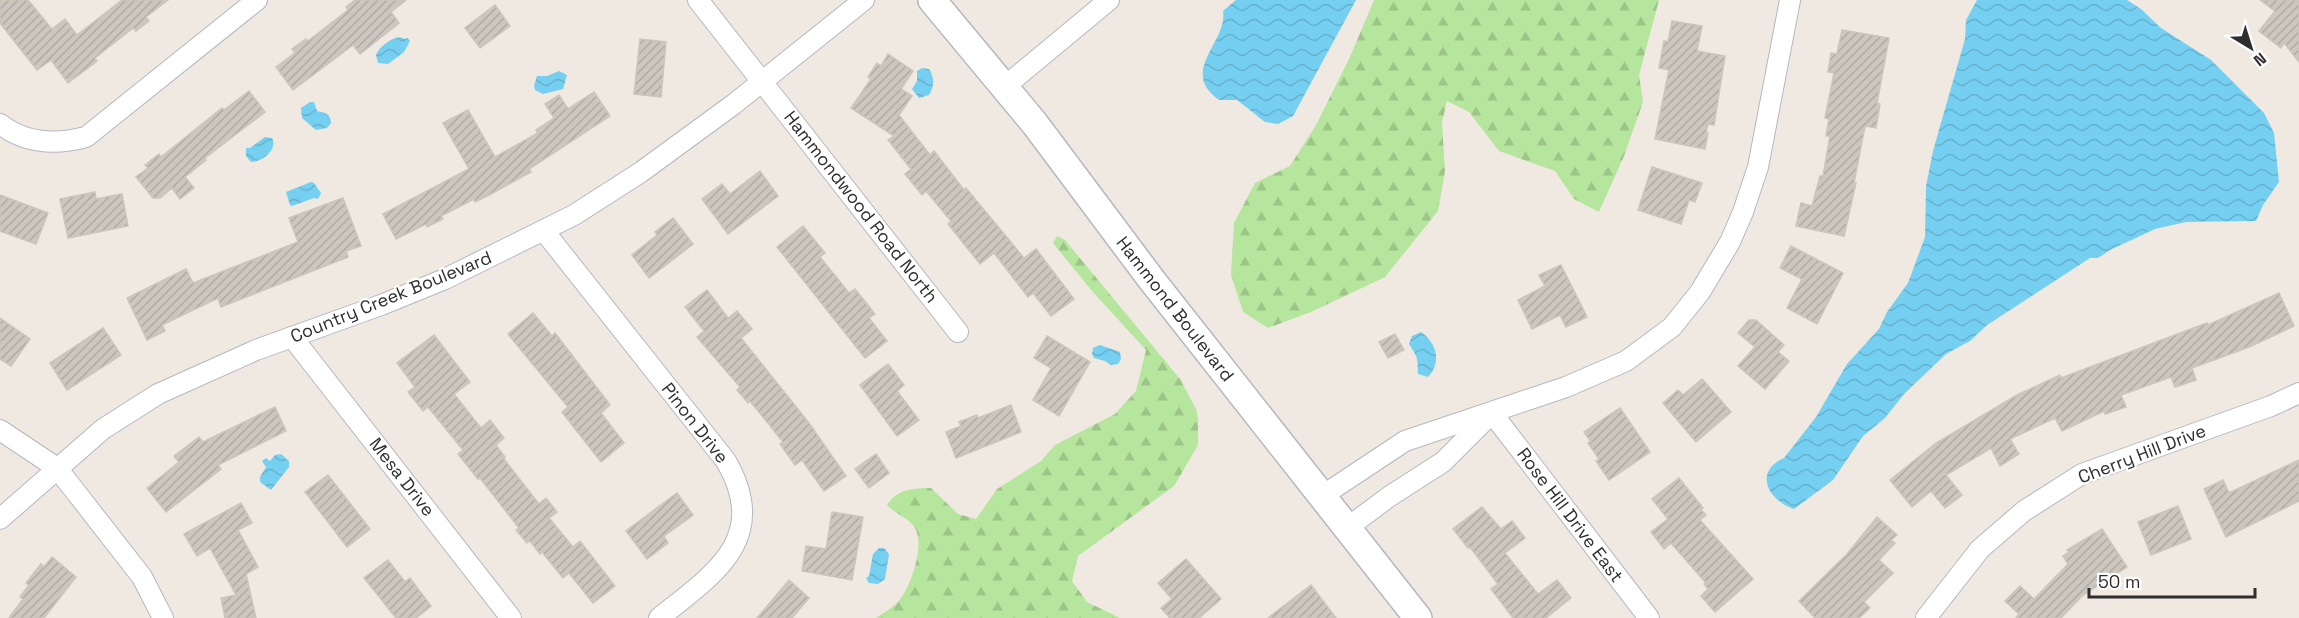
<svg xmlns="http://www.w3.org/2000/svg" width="2299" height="618" font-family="'Space Grotesk',sans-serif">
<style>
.forest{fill:url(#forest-firs)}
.water{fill:url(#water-waves)}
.building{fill:url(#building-hatch);stroke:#cbc5ba;stroke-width:1.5}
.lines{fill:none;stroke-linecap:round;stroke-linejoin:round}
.street-casing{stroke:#b4b7c1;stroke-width:22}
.secondary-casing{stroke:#b4b7c1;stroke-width:30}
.street{stroke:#fff;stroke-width:20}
.secondary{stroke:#fff;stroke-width:27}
.labels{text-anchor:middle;stroke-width:4.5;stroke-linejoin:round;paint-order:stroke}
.street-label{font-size:18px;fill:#2e2e2e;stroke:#fff}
</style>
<defs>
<pattern id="forest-firs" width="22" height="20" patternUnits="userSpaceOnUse" patternTransform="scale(1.5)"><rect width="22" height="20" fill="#b6e59e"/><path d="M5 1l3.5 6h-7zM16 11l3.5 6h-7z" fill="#9dc588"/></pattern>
<pattern id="water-waves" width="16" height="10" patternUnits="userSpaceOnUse" patternTransform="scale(1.5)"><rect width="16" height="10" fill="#75cff0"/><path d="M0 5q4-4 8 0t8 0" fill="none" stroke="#66b2ce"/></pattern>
<pattern id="building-hatch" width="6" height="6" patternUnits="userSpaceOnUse" patternTransform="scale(1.5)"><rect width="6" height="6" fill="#cbc7bf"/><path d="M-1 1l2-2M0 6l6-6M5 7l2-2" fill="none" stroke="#afaba4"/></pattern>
</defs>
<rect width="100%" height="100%" fill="#efe9e1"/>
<g class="forest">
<path d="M1374 0H1659L1639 75 1643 102 1624 156 1599 212 1574 199 1555 171 1499 151 1469 112 1447 101 1442 122 1445 171 1438 211 1385 277 1311 312 1268 328 1243 312 1231 275 1234 223 1255 183 1290 166 1316 125 1350 57Z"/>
<path d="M1057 236 1065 240 1180 379 1196 409 1198 418V445L1174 486 1078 556 1072 581 1087 602 1120 618H876C884 613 893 607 899 601 911 586 927 541 913 525 906 517 894 513 887 505 897 489 913 488 931 488L958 514 976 519 997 489 1041 461 1055 445 1115 414 1136 391 1146 350 1092 291 1053 243Z"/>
</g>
<g class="water">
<path d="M1236 0H1356L1293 116 1278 124 1265 122 1237 100H1219C1178 71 1228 42 1223 11Z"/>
<path d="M1977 0H2127L2141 9 2161 28 2211 60 2264 113 2274 133 2279 182 2263 205 2256 221 2186 222 2155 229 2110 250 2098 258H2090L1987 325 1970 341 1946 354 1904 394 1885 418 1863 436 1833 480 1794 509C1768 500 1753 472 1784 458L1816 417 1847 364 1879 329 1887 312 1908 283 1925 237 1926 186 1933 151 1965 39 1966 20Z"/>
<path d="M400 37 404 39 408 38 410 41 404 52 388 64 378 63 376 55C379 47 391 38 400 37Z"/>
<path d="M922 68 929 69C935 78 934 87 929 95L919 98 912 89 917 81V71Z"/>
<path d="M559 71 567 75 563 89 543 94 535 90 534 86 537 76H547Z"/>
<path d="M310 102H314L317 111C324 113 331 113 331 123L327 128 316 130 302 118 301 108Z"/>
<path d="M265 137 272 138C278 150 262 162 251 162L246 156V148H250Z"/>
<path d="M311 182 314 183 321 193 318 199 314 198 292 206 290 205 286 192Z"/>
<path d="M1421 332C1437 343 1442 363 1428 377L1418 374C1417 356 1419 360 1409 344L1412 336Z"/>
<path d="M1100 345 1120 352 1121 359 1118 364 1111 365 1105 361 1094 358 1092 354 1093 348Z"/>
<path d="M281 454 289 461V467L271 490 260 482V477L266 467 262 461 266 458 270 461 275 455Z"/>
<path d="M879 548H884L889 554 885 579 878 584 869 583 866 578 869 576 873 554Z"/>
</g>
<g class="building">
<path d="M0 0H28L52 29 65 19 77 35 122 0H168L146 17 149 21 136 31 133 28 95 58 97 61 68 83 51 60 37 70 0 23Z"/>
<path d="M355 0H406L391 12 399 23 360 54 353 45 293 90 276 67 295 53 292 49 306 39 308 41 348 10 346 7Z"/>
<path d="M2260 0H2299V62L2284 43 2281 48 2259 31 2275 11Z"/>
<path d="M495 5 510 26 480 48 465 28Z"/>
<path d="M1672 21 1702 26 1697 51 1725 56 1714 125 1708 124 1706 132 1708 133 1705 149 1655 139 1669 70 1659 68 1664 41 1668 42Z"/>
<path d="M1842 30 1889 38 1877 103 1880 104 1876 128 1865 126 1854 183H1856L1844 236 1796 226 1801 203 1812 206 1820 176H1823L1830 136H1826L1829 119 1825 118 1834 73 1828 72 1831 53 1837 54Z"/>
<path d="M640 39 666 42 661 97 634 94Z"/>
<path d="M888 54 913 71 901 89 912 96 899 115 930 155 934 151 964 190 966 188 1024 258 1036 249 1074 299 1051 316 1033 293 1028 297 994 253 980 264 948 224 951 221 926 191 922 195 905 174 911 169 888 140 894 136 851 108 871 79 868 77 877 63 881 66Z"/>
<path d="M249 91 265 112 205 158 206 160 185 177 194 188 180 199 172 188 160 198H153L136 177 148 168 145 165 159 154 161 157 222 108 224 110Z"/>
<path d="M594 92 610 116 529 169 531 172 489 195 475 202 474 199 441 216 443 219 427 227 426 224 396 239 383 214 469 169 443 123 468 110 495 157 538 133 536 130 554 118 545 104 559 95 568 109Z"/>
<path d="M1652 167 1702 183 1695 202 1689 200 1681 224 1638 210Z"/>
<path d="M760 171 778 196 728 234 702 199 722 184 730 194Z"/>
<path d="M95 192 96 199 122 194 128 226 68 238 60 199Z"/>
<path d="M0 195 48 213 36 244 0 231Z"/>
<path d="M343 198 361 246 346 251 348 257 221 307 218 298 162 325 165 331 147 340 127 298 186 269 193 283 298 242 289 218Z"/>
<path d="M673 218 693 244 649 278 632 255 657 235 655 232Z"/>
<path d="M803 226 825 253 820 257 849 293 855 289 875 314 869 318 887 341 865 358 777 247Z"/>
<path d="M1791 246 1843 273 1817 324 1787 308 1802 279 1780 268Z"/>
<path d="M1561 265 1587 317 1566 327 1560 315 1532 329 1518 300 1545 286 1539 275Z"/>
<path d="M707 290 728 318 737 311 752 329 741 338 809 423 846 476 824 491 802 460 795 465 780 444 783 442 750 401 748 403 737 390 740 387 697 337 704 331 685 307Z"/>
<path d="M2279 293 2294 326 2249 347 2192 368 2196 380 2175 387 2171 377 2121 395 2126 407 2105 414 2104 411 2062 431 2055 418 2010 439 2019 454 2000 466 1991 448 1946 475 1962 495 1945 508 1931 491 1912 507 1890 480 1936 443 2017 395 2060 375 2061 378 2183 332 2207 323 2208 325Z"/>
<path d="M533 313 552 336 555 333 610 405 601 413 624 443 601 462 562 412 568 407 508 334Z"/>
<path d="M0 318 30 339 11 366 0 359Z"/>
<path d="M1749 320H1756L1784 345 1778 352 1789 361 1765 389 1738 366 1755 347 1738 333Z"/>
<path d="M103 328 121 355 67 390 50 363Z"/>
<path d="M1395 334 1404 350 1388 358 1379 342Z"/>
<path d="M434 335 470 382 454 394 481 428 490 420 504 438 496 445 505 457 504 459 539 504 546 498 557 512 549 518 573 547 580 541 615 586 593 603 569 573 563 578 542 552 540 554 530 541 527 543 516 530 519 528 480 478 478 479 458 454 463 450 428 407 423 411 408 392 415 387 397 363Z"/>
<path d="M1047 336 1090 362 1059 416 1033 400 1051 368 1034 358Z"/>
<path d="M888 364 904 385 897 391 919 420 897 436 860 385Z"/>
<path d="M1702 379 1731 412 1696 442 1663 403 1678 390 1683 395Z"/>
<path d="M1011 405 1021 432 956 458 946 432 961 426 959 422 977 415 978 418Z"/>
<path d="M275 407 286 431 218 465 221 469 166 512 147 488 179 462 174 456 199 437 203 442Z"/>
<path d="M1620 408 1650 452 1609 480 1596 461 1599 459 1588 443 1591 442 1584 432Z"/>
<path d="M876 454 889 473 869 488 855 469Z"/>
<path d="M2299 460V501L2226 537 2204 489 2223 480 2229 493Z"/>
<path d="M328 475 370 529 347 547 305 492Z"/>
<path d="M1679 478 1703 508 1701 510 1706 515 1700 520 1753 579 1715 612 1701 596 1708 589 1704 584 1706 583 1671 543 1664 549 1651 532 1668 519 1652 499Z"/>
<path d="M677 493 693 515 664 536 668 543 647 559 626 531Z"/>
<path d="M241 503 252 523 238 530 258 567 246 574 256 618H225L221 598 236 595 210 548 197 556 184 534Z"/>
<path d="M2178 506 2191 539 2151 555 2138 522Z"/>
<path d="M1482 507 1501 529 1512 521 1525 538 1505 553 1538 594 1557 580 1571 598 1546 618H1513L1491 589 1498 584 1470 547 1468 548 1453 529Z"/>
<path d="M832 512 863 517 852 580 802 571 806 546 826 549Z"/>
<path d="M1877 517 1897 535 1891 540 1895 543 1879 560 1893 573 1864 602 1870 608 1859 618H1815L1799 601 1847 554Z"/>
<path d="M2102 529 2127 567 2083 595 2061 618H2016L2019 614 2005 601 2020 586 2034 599 2068 564 2063 556 2069 552 2067 550Z"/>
<path d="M52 557 76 577 44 618H9L23 599 20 597 29 585 26 583 41 564 44 567Z"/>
<path d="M1186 559 1221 599 1199 618H1170L1161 608 1172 599 1158 583Z"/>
<path d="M388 560 405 582 410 578 431 606 416 618H396L364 578Z"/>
<path d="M789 580 809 598 792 618H757Z"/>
<path d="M1311 585 1336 618H1268Z"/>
</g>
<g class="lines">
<g class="street-casing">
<g id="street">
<path d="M698 0 958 332"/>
<path d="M1003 88 1109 0"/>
<path d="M0 124C26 144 56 145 86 137L257 0"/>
<path d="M544 231 726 461C771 539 714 574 659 618"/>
<path d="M292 337 511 618"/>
<path d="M1492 413 1649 618"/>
<path d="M0 430 57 468 142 577 163 618"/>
<path d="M1322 496 1405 441 1566 387 1626 361 1672 327 1700 292 1730 242 1743 212 1758 167 1790 0"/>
<path d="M0 519 103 429 158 394 256 350 381 305 445 279 574 215 641 172 734 104 864 0"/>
<path d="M1347 528 1390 496 1443 462 1490 415"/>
<path d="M1926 618 1980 549 2024 511 2082 474 2271 406 2299 393"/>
</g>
</g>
<g class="secondary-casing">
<path id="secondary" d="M932 0 1035 124 1151 279 1418 618"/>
</g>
<use href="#street" class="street"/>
<use href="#secondary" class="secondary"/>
</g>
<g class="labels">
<g class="street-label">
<text transform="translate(861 207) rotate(52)" y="6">Hammondwood Road North</text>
<text transform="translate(391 297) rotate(-22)" y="6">Country Creek Boulevard</text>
<text transform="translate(1175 309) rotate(52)" y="6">Hammond Boulevard</text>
<text transform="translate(695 423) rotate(52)" y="6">Pinon Drive</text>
<text transform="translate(2142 454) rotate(-21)" y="6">Cherry Hill Drive</text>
<text transform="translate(402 477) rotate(52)" y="6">Mesa Drive</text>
<text transform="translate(1570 515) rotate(53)" y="6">Rose Hill Drive East</text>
</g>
</g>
<g transform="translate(2251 48) rotate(142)" stroke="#ffffff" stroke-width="4.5" paint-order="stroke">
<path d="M0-4.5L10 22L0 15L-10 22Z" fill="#2e2e2e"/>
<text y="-9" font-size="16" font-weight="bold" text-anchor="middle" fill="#2e2e2e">N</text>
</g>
<path d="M2089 588v9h166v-9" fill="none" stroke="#2e2e2e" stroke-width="3"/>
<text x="2098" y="588" font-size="18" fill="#2e2e2e" stroke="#ffffff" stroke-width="4.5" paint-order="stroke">50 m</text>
</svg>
